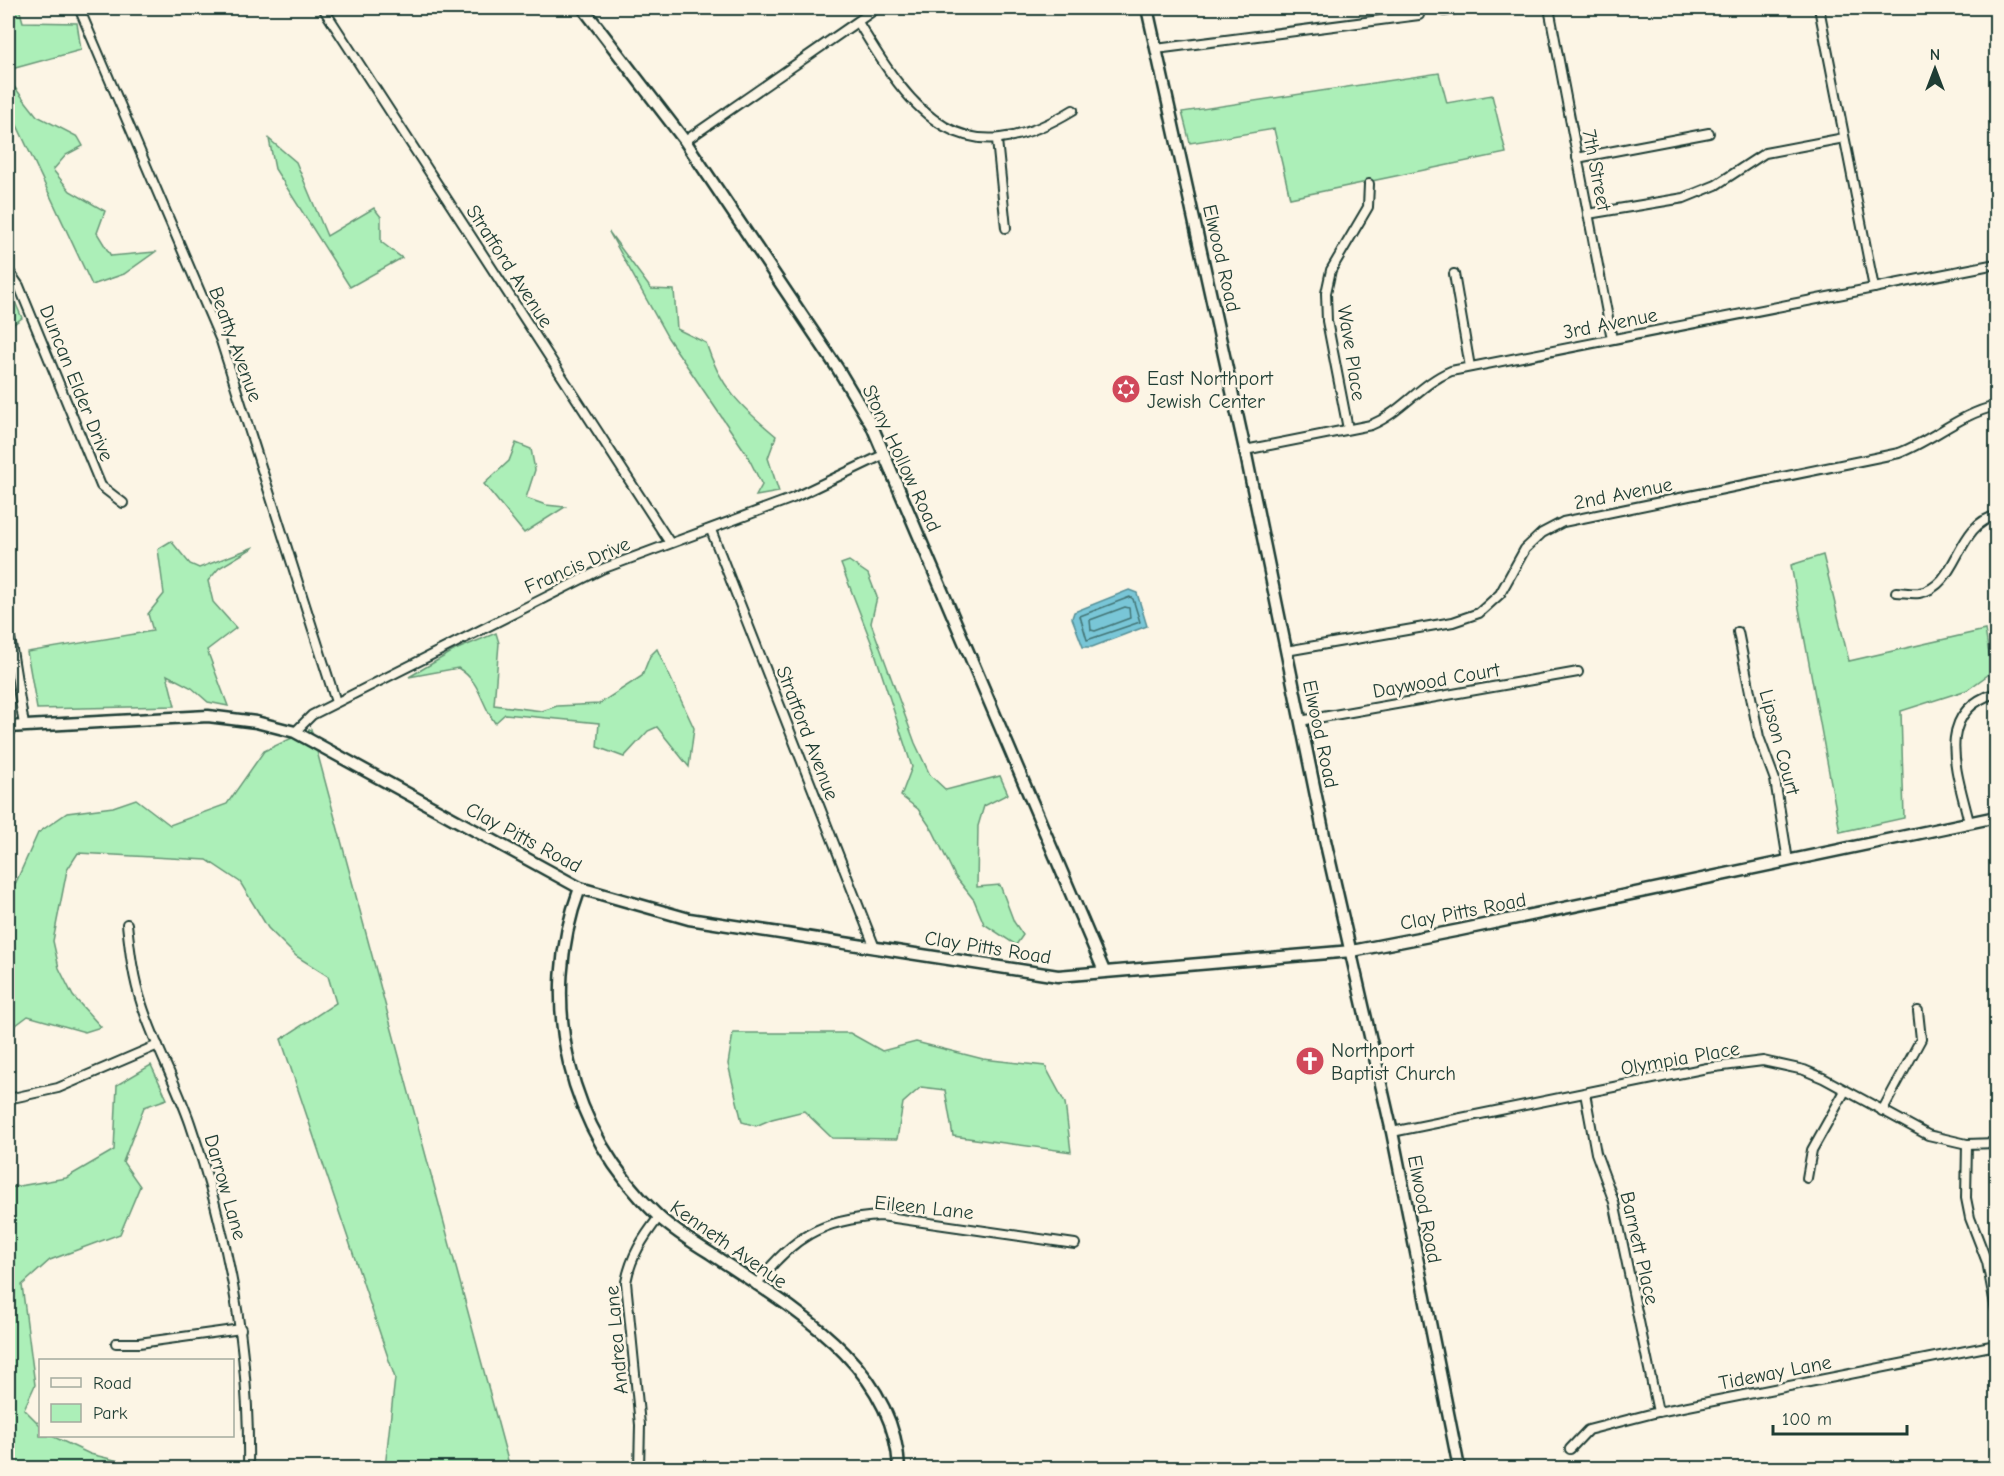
<svg xmlns="http://www.w3.org/2000/svg" width="2004" height="1476" font-family="'Comic Neue',sans-serif">
<style>
.green{fill:#acefb8;stroke:#669676;stroke-width:1.5}
.water{fill:#79c6d7;stroke:#558f96;stroke-width:1.5}
.lines{fill:none;stroke-linecap:round;stroke-linejoin:round}
.shore{stroke:#437475;stroke-width:1.5}
.street-casing{stroke:#1f3d34;stroke-width:12}
.secondary-casing{stroke:#1f3d34;stroke-width:15}
.street{stroke:#fcf5e5;stroke-width:8}
.secondary{stroke:#fcf5e5;stroke-width:10}
.labels{text-anchor:middle;stroke-width:5;stroke-linejoin:round;paint-order:stroke}
.street-label{font-size:20px;fill:#1f3d34;stroke:#fcf5e5}
.poi-label{font-size:20px;fill:#1f3d34;stroke:#fcf5e5;text-anchor:start}
</style>
<rect width="100%" height="100%" fill="#fcf5e5"/>
<filter id="ink" filterUnits="userSpaceOnUse"><feTurbulence type="fractalNoise" baseFrequency=".0167" numOctaves="2"/><feDisplacementMap in="SourceGraphic" scale="12" xChannelSelector="R" yChannelSelector="G"/><feConvolveMatrix kernelMatrix="1 2 1 2 8 2 1 2 1" color-interpolation-filters="sRGB"/></filter>
<g filter="url(#ink)">
<g class="green">
<path d="M8 8H19L23 22 77 23 81 50 8 70Z"/>
<path d="M1439 73 1447 103 1492 95 1506 153 1290 198 1274 129 1190 143 1182 112Z"/>
<path d="M8 79 37 116 78 137 83 146 66 155 53 170 70 191 105 211 97 233 111 256 155 252 124 274 92 285 8 106Z"/>
<path d="M269 139 296 162 327 236 374 208 381 217V242L402 258 350 287 275 169Z"/>
<path d="M609 232 651 289 674 290 677 329 706 343C720 387 741 407 776 436L768 458 779 492 756 496 762 485 746 453 668 338Z"/>
<path d="M8 286 22 318 11 326 8 321Z"/>
<path d="M516 443 531 449 535 470 526 498 546 505 565 507 524 533 484 484 509 461Z"/>
<path d="M171 541 190 564 199 568 254 547 219 568 208 581 213 602 236 628 207 650 228 706 208 702 192 688 167 675 175 706 37 709 27 652 153 631 148 614 164 594 158 549Z"/>
<path d="M1823 555 1849 661 1985 630 1992 672 1967 690 1901 711 1904 818 1840 832 1791 565Z"/>
<path d="M849 561 868 574 877 597 871 623 915 743 930 775 946 790 1000 776 1008 794 984 806 978 826 977 887 1000 885 1014 922 1023 935 1016 945 984 924 974 900 955 876 933 831 918 809 901 796 912 767 873 647 841 564Z"/>
<path d="M496 633 499 643 494 705 542 711 557 706 599 704 642 676 650 656 657 649 694 728 689 767 657 727 648 731 624 757 597 747 599 723 505 714 495 723C480 702 481 682 458 668L409 677 455 650Z"/>
<path d="M311 729 510 1468H385L395 1378 281 1039 336 1003 328 976 296 956 268 928 240 882 207 860 78 853 67 870 53 941 59 968 73 996 101 1027 85 1032 28 1016 8 1031V900L38 833 67 813 113 807 136 799 170 825 227 804 264 751Z"/>
<path d="M733 1033H850L882 1051 916 1042 983 1059 1045 1066 1065 1103 1071 1152 953 1136 945 1090 921 1087 903 1103 897 1139 832 1138 804 1111 772 1119 756 1126 742 1122 728 1064Z"/>
<path d="M151 1065 167 1099 144 1107 123 1162 140 1186 120 1234 50 1260 22 1285 35 1385 24 1409 40 1425V1436H52L90 1454 148 1468H8V1188L66 1178 114 1150 117 1085Z"/>
</g>
<path class="water" d="M1129 590 1137 593 1147 626 1092 647H1083L1072 618 1074 612Z"/>
<g class="lines">
<g class="shore">
<path d="M1130 597 1133 599 1140 622 1087 640 1080 616Z"/>
<path d="M1125 607 1129 608 1130 618 1095 631 1091 630 1090 620Z"/>
</g>
<g class="street-casing">
<g id="street">
<path d="M79 8 221 341 336 702"/>
<path d="M323 8 670 543"/>
<path d="M1549 8 1612 339"/>
<path d="M1819 8 1874 288"/>
<path d="M1444 11 1462 8"/>
<path d="M858 22C913 115 962 178 1073 110"/>
<path d="M1156 49 1419 15"/>
<path d="M997 140 1006 228"/>
<path d="M685 141 877 8"/>
<path d="M1577 158 1709 133"/>
<path d="M1588 214 1684 198 1716 185 1765 153 1844 138"/>
<path d="M8 270 19 286 101 486 123 503"/>
<path d="M1454 274 1470 367"/>
<path d="M1348 429 1327 321 1326 293 1331 270 1368 207 1369 184"/>
<path d="M1245 450 1371 425C1402 412 1420 384 1451 371L1996 264"/>
<path d="M711 530 875 948"/>
<path d="M1896 592C1903 592 1912 594 1919 593 1959 586 1956 524 1996 516"/>
<path d="M8 625 24 725"/>
<path d="M1738 632 1759 737 1775 780 1788 861"/>
<path d="M1286 651 1453 622 1479 613 1500 594 1525 549 1542 533 1563 522 1899 453C1933 440 1960 414 1996 406"/>
<path d="M1300 721 1578 672"/>
<path d="M295 732 312 715 602 569 793 498 885 454"/>
<path d="M1969 822C1958 775 1932 712 1996 693"/>
<path d="M127 924C130 952 133 978 142 1005 155 1045 176 1083 190 1123 229 1235 250 1350 248 1468"/>
<path d="M1585 1093 1596 1153 1614 1202 1658 1412"/>
<path d="M8 1099 58 1088 158 1045"/>
<path d="M1882 1111 1921 1039 1918 1011"/>
<path d="M1392 1132 1707 1068 1763 1061 1804 1070 1823 1078 1928 1135 1967 1144 1996 1143"/>
<path d="M1967 1144 1966 1198 1970 1218 1987 1262 1996 1310"/>
<path d="M1807 1178 1812 1150 1845 1091"/>
<path d="M756 1285C791 1238 822 1219 881 1216L1075 1244"/>
<path d="M116 1343H139L241 1329"/>
<path d="M1570 1449 1588 1430 1658 1412 1996 1345"/>
<path d="M639 1468 640 1425 626 1282C631 1256 643 1238 659 1217"/>
</g>
</g>
<g class="secondary-casing">
<g id="secondary">
<path d="M583 8 685 141 838 369 872 426 1104 971"/>
<path d="M1147 8 1245 450 1325 840 1392 1132 1459 1468"/>
<path d="M8 727 208 716 256 722 295 732 580 888 689 919 1058 976 1352 951 1460 930 1996 817"/>
<path d="M580 888C537 1002 568 1132 658 1216 673 1230 692 1242 710 1253 788 1306 894 1362 899 1468"/>
</g>
</g>
<use href="#street" class="street"/>
<use href="#secondary" class="secondary"/>
</g>
</g>
<defs>
<g id="synagogue-disc" transform="scale(1.5)"><circle r="9.5" fill="#d1495b" stroke="#fcf5e5"/><path d="M0-6.5L5.6 3.2H-5.6ZM0 6.5L5.6-3.2H-5.6Z" fill="#fff"/></g>
<g id="church-disc" transform="scale(1.5)"><circle r="9.5" fill="#d1495b" stroke="#fcf5e5"/><path d="M-1.2-6h2.4v3.5h3.3v2.4h-3.3V6h-2.4V-.1h-3.3v-2.4h3.3Z" fill="#fff"/></g>
</defs>
<g fill-rule="evenodd">
<use href="#synagogue-disc" x="1126" y="389"/>
<use href="#church-disc" x="1310" y="1061"/>
</g>
<g class="labels">
<g class="street-label">
<text transform="translate(1597 170) rotate(79)" y="7">7th Street</text>
<text transform="translate(1222 258) rotate(77)" y="7">Elwood Road</text>
<text transform="translate(510 266) rotate(57)" y="7">Stratford Avenue</text>
<text transform="translate(1610 323) rotate(-11)" y="7">3rd Avenue</text>
<text transform="translate(236 344) rotate(70)" y="7">Beatty Avenue</text>
<text transform="translate(1352 353) rotate(81)" y="7">Wave Place</text>
<text transform="translate(77 383) rotate(68)" y="7">Duncan Elder Drive</text>
<text transform="translate(902 458) rotate(65)" y="7">Stony Hollow Road</text>
<text transform="translate(1623 493) rotate(-11)" y="7">2nd Avenue</text>
<text transform="translate(577 565) rotate(-24)" y="7">Francis Drive</text>
<text transform="translate(1436 680) rotate(-10)" y="7">Daywood Court</text>
<text transform="translate(808 733) rotate(69)" y="7">Stratford Avenue</text>
<text transform="translate(1321 734) rotate(78)" y="7">Elwood Road</text>
<text transform="translate(1780 742) rotate(75)" y="7">Lipson Court</text>
<text transform="translate(524 837) rotate(28)" y="7">Clay Pitts Road</text>
<text transform="translate(1463 911) rotate(-11)" y="7">Clay Pitts Road</text>
<text transform="translate(988 947) rotate(9)" y="7">Clay Pitts Road</text>
<text transform="translate(1680 1058) rotate(-10)" y="7">Olympia Place</text>
<text transform="translate(226 1187) rotate(74)" y="7">Darrow Lane</text>
<text transform="translate(924 1207) rotate(6)" y="7">Eileen Lane</text>
<text transform="translate(1425 1209) rotate(79)" y="7">Elwood Road</text>
<text transform="translate(729 1244) rotate(35)" y="7">Kenneth Avenue</text>
<text transform="translate(1640 1248) rotate(77)" y="7">Barnett Place</text>
<text transform="translate(616 1340) rotate(-95)" y="7">Andrea Lane</text>
<text transform="translate(1775 1372) rotate(-11)" y="7">Tideway Lane</text>
</g>
<g class="poi-label">
<text x="1147" y="385">East Northport<tspan x="1147" dy="23">Jewish Center</tspan></text>
<text x="1331" y="1057">Northport<tspan x="1331" dy="23">Baptist Church</tspan></text>
</g>
</g>
<rect width="2004" height="1476" fill="none" stroke="#fcf5e5" stroke-width="30"/>
<rect x="15" y="15" width="1974" height="1446" fill="none" stroke="#1f3d34" stroke-width="2" filter="url(#ink)"/>
<rect x="39" y="1359" width="195" height="78" fill="#fcf5e5" stroke="#a4ab9e" stroke-width="1.5"/>
<rect x="51" y="1378" width="30" height="9" fill="#fcf5e5" stroke="#a4ab9e" stroke-width="1.5"/>
<text x="93" y="1389" font-size="18" fill="#1f3d34">Road</text>
<rect x="51" y="1404" width="30" height="18" fill="#acefb8" stroke="#a4ab9e" stroke-width="1.5"/>
<text x="93" y="1419" font-size="18" fill="#1f3d34">Park</text>
<g transform="translate(1935 69)" stroke="#fcf5e5" stroke-width="4.5" paint-order="stroke">
<path d="M0-4.5L10 22L0 15L-10 22Z" fill="#1f3d34"/>
<text y="-9" font-size="16" font-weight="bold" text-anchor="middle" fill="#1f3d34">N</text>
</g>
<path d="M1773 1425v9h134v-9" fill="none" stroke="#1f3d34" stroke-width="3"/>
<text x="1782" y="1425" font-size="18" fill="#1f3d34" stroke="#fcf5e5" stroke-width="4.5" paint-order="stroke">100 m</text>
</svg>
